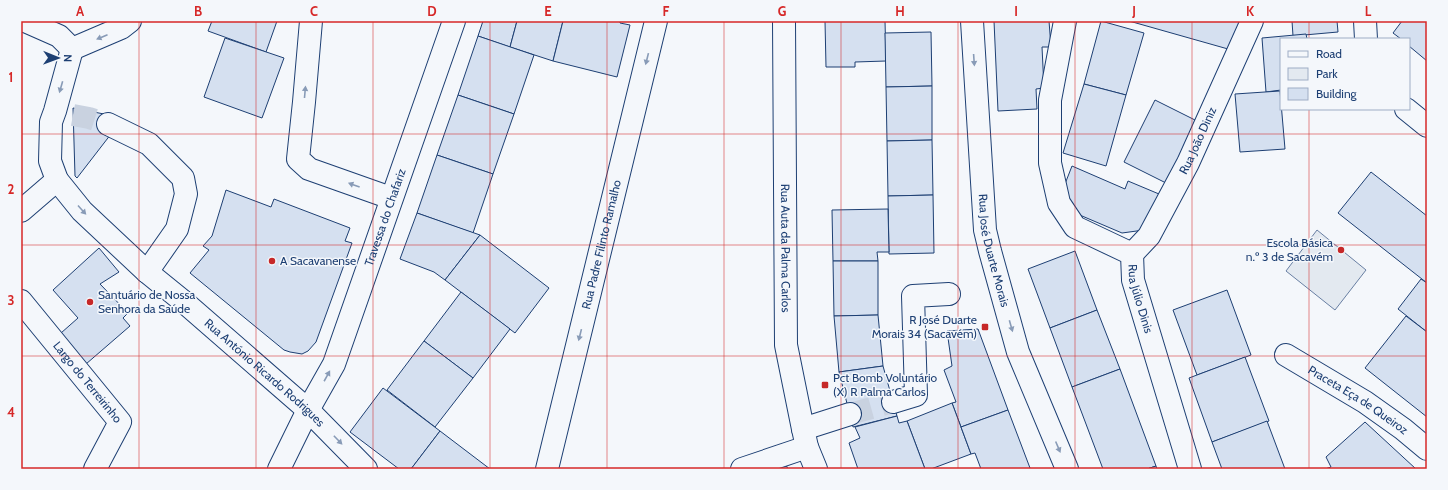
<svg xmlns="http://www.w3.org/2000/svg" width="1448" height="490" font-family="Cabin,sans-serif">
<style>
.green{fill:#e3e9f0;stroke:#687fa3}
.building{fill:#d5e0f0;stroke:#1d3f73}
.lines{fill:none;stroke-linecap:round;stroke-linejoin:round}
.street-tunnel{stroke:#c9d2e0;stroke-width:22;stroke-dasharray:22 11;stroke-linecap:butt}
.street-casing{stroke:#1d3f73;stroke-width:24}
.secondary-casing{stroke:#1d3f73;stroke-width:24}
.street{stroke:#f4f7fb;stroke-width:22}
.secondary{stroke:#f4f7fb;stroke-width:22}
.oneway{fill:#889bb7}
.grid{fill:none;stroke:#d62828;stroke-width:1;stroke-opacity:0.55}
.poi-dot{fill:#c62828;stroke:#f4f7fb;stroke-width:1.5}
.labels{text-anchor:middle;stroke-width:3;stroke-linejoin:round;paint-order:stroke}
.street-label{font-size:12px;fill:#1d3f73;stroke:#f4f7fb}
.poi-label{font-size:12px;fill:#1d3f73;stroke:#f4f7fb;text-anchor:start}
.neatline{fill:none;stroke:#d62828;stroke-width:1.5}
.grid-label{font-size:13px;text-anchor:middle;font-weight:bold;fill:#d62828}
</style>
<rect width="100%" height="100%" fill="#f4f7fb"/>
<path class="green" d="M1317 230 1366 270 1335 310 1286 271Z"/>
<g class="building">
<path d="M212 21H277L266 52 208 31Z"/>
<path d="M483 21H517L510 47 478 36Z"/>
<path d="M517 21H563L553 61 510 47Z"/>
<path d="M563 21H620V23L630 25 617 77 553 61Z"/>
<path d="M825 21H885L886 61 855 62V67H826Z"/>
<path d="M994 21H1049L1051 47H1042L1044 88 1036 89 1037 109 998 111Z"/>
<path d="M1101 21 1144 33 1126 95 1084 84Z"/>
<path d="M1129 21H1240L1228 49Z"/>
<path d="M1292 21H1337L1338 32 1293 36Z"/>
<path d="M1402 21H1427V61L1409 46V39H1401L1393 33Z"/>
<path d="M931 32 932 86 886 87 885 33Z"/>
<path d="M1306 34 1307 39H1281V90L1266 92 1262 38Z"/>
<path d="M478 36 534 55 514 114 458 95Z"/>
<path d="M225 38 284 58 262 118 204 97Z"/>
<path d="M1084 84 1126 95 1106 166 1063 153Z"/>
<path d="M932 86V140L887 141 886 87Z"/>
<path d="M1280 91 1285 149 1240 152 1235 94Z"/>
<path d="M458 95 514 114 493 174 437 155Z"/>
<path d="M1155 100 1197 121 1166 183 1124 162Z"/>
<path d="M73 108 104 114 111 134 77 178 75 176Z"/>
<path d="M932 140 933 195 888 196 887 141Z"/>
<path d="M437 155 493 174 473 233 417 213Z"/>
<path d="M1072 166 1125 189 1128 181 1159 194 1144 230 1122 233 1075 213 1063 189Z"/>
<path d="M1371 172 1427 216V283L1338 213Z"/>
<path d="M226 190 271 207 274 199 350 228 345 241 352 243 316 342 308 351 302 354 290 352 284 350 190 273 209 250 203 246 212 236Z"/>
<path d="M933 195 934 253 889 254 888 196Z"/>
<path d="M888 209 889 252H877L878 261H833L832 210Z"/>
<path d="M417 213 480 235 445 280 434 272 400 259Z"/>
<path d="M480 235 549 288 515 333 445 280Z"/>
<path d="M99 248 119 272 100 284 128 313 123 318 130 326 86 364 61 333 78 318 53 290Z"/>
<path d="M1075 251 1097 310 1050 328 1028 269Z"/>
<path d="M833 261H878V315L834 316Z"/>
<path d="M1421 279 1427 283V332L1398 309Z"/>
<path d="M1227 290 1251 355 1197 375 1173 310Z"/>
<path d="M461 292 510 329 473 378 424 341Z"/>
<path d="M1097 310 1120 369 1072 387 1050 328Z"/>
<path d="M878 315 883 366 839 372 834 316Z"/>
<path d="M1406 316 1427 332V417L1365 368Z"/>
<path d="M978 329 1008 410 961 427 952 403 956 402 944 370 952 366 947 331Z"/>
<path d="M424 341 473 378 435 427 387 390Z"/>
<path d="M1245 357 1269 421 1212 442 1189 378Z"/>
<path d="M883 366 897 416 853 427 839 372Z"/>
<path d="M1120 369 1156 466 1147 469H1103L1072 387Z"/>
<path d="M383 388 440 431 411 469H399L350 432Z"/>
<path d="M952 403 971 454 931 469H925L907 421Z"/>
<path d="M1008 410 1030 468 1027 469H981L975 453 971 454 961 427Z"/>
<path d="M897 416 899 423 907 421 925 469H858L849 443 860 438 855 427Z"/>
<path d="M1267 421 1285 469H1222L1212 442Z"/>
<path d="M1365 422 1416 469H1325L1331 467 1326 457Z"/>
<path d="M440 431 490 469H411Z"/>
<path d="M786 465 788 469H775Z"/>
<path d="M1156 466 1157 469H1147Z"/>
</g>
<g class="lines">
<g class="street-tunnel">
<path d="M73 115 89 118 108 124"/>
<path d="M850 414 893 402"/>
</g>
<g class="street-casing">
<g id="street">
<path d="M25 21 59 36 72 49"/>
<path d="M311 21 304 102 298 159 309 169 391 198"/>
<path id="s1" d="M972 21 985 230 990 251 1018 352 1067 469"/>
<path id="s2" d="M1065 21 1050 100V163L1059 203 1075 227 1132 254 1133 280 1190 469"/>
<path d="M1365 21 1366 39"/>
<path id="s3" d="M72 49 55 111 51 122 50 161 57 180 82 211 147 272 184 302 308 410 366 469"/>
<path d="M72 49 121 28 130 21"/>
<path d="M1406 109 1427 126"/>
<path d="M108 124 149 144 183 178 186 194 177 229 147 272"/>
<path d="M21 211 57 180"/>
<path id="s4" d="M1132 254 1149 236 1188 163 1252 21"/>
<path id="s5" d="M21 301 120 422 95 469"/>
<path id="s6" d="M1286 355 1365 402 1403 429 1427 449"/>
<path d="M893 402 916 395 913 296 949 294"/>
<path d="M803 429 850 414"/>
<path id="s7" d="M279 469 308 410 334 364 454 21"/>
<path d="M742 469 807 447"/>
</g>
</g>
<g class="secondary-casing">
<g id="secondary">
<path id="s8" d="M784 21 786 345 803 429 807 447 816 469"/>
<path id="s9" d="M547 469 656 21"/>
</g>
</g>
<use href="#street" class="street"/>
<use href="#secondary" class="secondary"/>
</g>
<defs><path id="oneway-solid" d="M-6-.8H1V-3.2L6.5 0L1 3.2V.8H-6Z"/></defs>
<g class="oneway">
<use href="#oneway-solid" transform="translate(102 37) rotate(157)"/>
<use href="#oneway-solid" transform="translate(647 59) rotate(104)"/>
<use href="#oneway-solid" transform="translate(974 60) rotate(86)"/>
<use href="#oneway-solid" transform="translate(61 87) rotate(106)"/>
<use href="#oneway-solid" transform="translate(305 92) rotate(-85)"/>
<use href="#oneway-solid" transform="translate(354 185) rotate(-160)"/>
<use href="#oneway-solid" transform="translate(82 210) rotate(48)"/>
<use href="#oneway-solid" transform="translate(1011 326) rotate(74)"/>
<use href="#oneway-solid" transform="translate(580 335) rotate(104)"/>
<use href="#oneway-solid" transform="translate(327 376) rotate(-61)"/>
<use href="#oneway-solid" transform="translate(338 440) rotate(46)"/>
<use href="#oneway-solid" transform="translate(1058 447) rotate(67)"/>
</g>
<path class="grid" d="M139 21V469M256 21V469M373 21V469M490 21V469M607 21V469M724 21V469M841 21V469M958 21V469M1075 21V469M1192 21V469M1309 21V39M1309 109V469M21 134H1427M21 245H1427M21 356H1427"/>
<g class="poi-dot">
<circle cx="1341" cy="250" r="4"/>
<circle cx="272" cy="261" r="4"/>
<circle cx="90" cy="302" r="4"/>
<rect x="981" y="323" width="8" height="8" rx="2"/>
<rect x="821" y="381" width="8" height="8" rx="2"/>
</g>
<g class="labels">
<g class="street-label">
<text dy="4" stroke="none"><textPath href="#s4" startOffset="132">Rua João Diniz</textPath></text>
<text dy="4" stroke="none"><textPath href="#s7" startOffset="274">Travessa do Chafariz</textPath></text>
<text dy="4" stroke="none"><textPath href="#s9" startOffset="231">Rua Padre Filinto Ramalho</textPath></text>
<text dy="4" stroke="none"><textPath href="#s8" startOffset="227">Rua Auta da Palma Carlos</textPath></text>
<text dy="4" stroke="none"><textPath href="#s1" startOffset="231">Rua José Duarte Morais</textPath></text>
<text dy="4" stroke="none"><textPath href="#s2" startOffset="322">Rua Júlio Dinis</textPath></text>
<text dy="4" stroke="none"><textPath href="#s3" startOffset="419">Rua António Ricardo Rodrigues</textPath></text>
<text dy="4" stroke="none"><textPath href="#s5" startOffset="105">Largo do Terreirinho</textPath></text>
<text dy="4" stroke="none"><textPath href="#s6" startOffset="85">Praceta Eça de Queiroz</textPath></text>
</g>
<g class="poi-label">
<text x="1333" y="247" text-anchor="end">Escola Básica<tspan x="1333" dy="14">n.º 3 de Sacavém</tspan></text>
<text x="280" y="265">A Sacavanense</text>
<text x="98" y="299">Santuário de Nossa<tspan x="98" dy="14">Senhora da Saúde</tspan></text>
<text x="977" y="324" text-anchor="end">R José Duarte<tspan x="977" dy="14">Morais 34 (Sacavém)</tspan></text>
<text x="833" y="382">Pct Bomb Voluntário<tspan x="833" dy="14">(X) R Palma Carlos</tspan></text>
</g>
</g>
<rect width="1448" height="490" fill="none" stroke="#f4f7fb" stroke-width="44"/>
<rect x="1280" y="38" width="130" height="72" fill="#f4f7fb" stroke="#9eadc5"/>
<rect x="1288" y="51" width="20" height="6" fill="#f4f7fb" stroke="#9eadc5"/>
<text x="1316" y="58" font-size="12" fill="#1d3f73">Road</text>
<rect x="1288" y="68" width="20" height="12" fill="#e3e9f0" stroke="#9eadc5"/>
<text x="1316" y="78" font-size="12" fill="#1d3f73">Park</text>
<rect x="1288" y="88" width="20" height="12" fill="#d5e0f0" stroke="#9eadc5"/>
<text x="1316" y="98" font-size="12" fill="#1d3f73">Building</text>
<g transform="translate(58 58) rotate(91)" stroke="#f4f7fb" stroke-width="3" paint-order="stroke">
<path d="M0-3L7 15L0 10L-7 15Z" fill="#1d3f73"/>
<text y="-6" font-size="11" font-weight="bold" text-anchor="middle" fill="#1d3f73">N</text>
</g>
<rect x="22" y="22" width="1404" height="446" class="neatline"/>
<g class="grid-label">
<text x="80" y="16">A</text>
<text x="198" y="16">B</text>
<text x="314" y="16">C</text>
<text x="432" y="16">D</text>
<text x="548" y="16">E</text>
<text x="666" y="16">F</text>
<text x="782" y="16">G</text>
<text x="900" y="16">H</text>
<text x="1016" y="16">I</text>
<text x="1134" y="16">J</text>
<text x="1250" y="16">K</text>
<text x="1368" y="16">L</text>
<text x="11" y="82">1</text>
<text x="11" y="194">2</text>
<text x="11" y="305">3</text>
<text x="11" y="417">4</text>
</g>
</svg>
